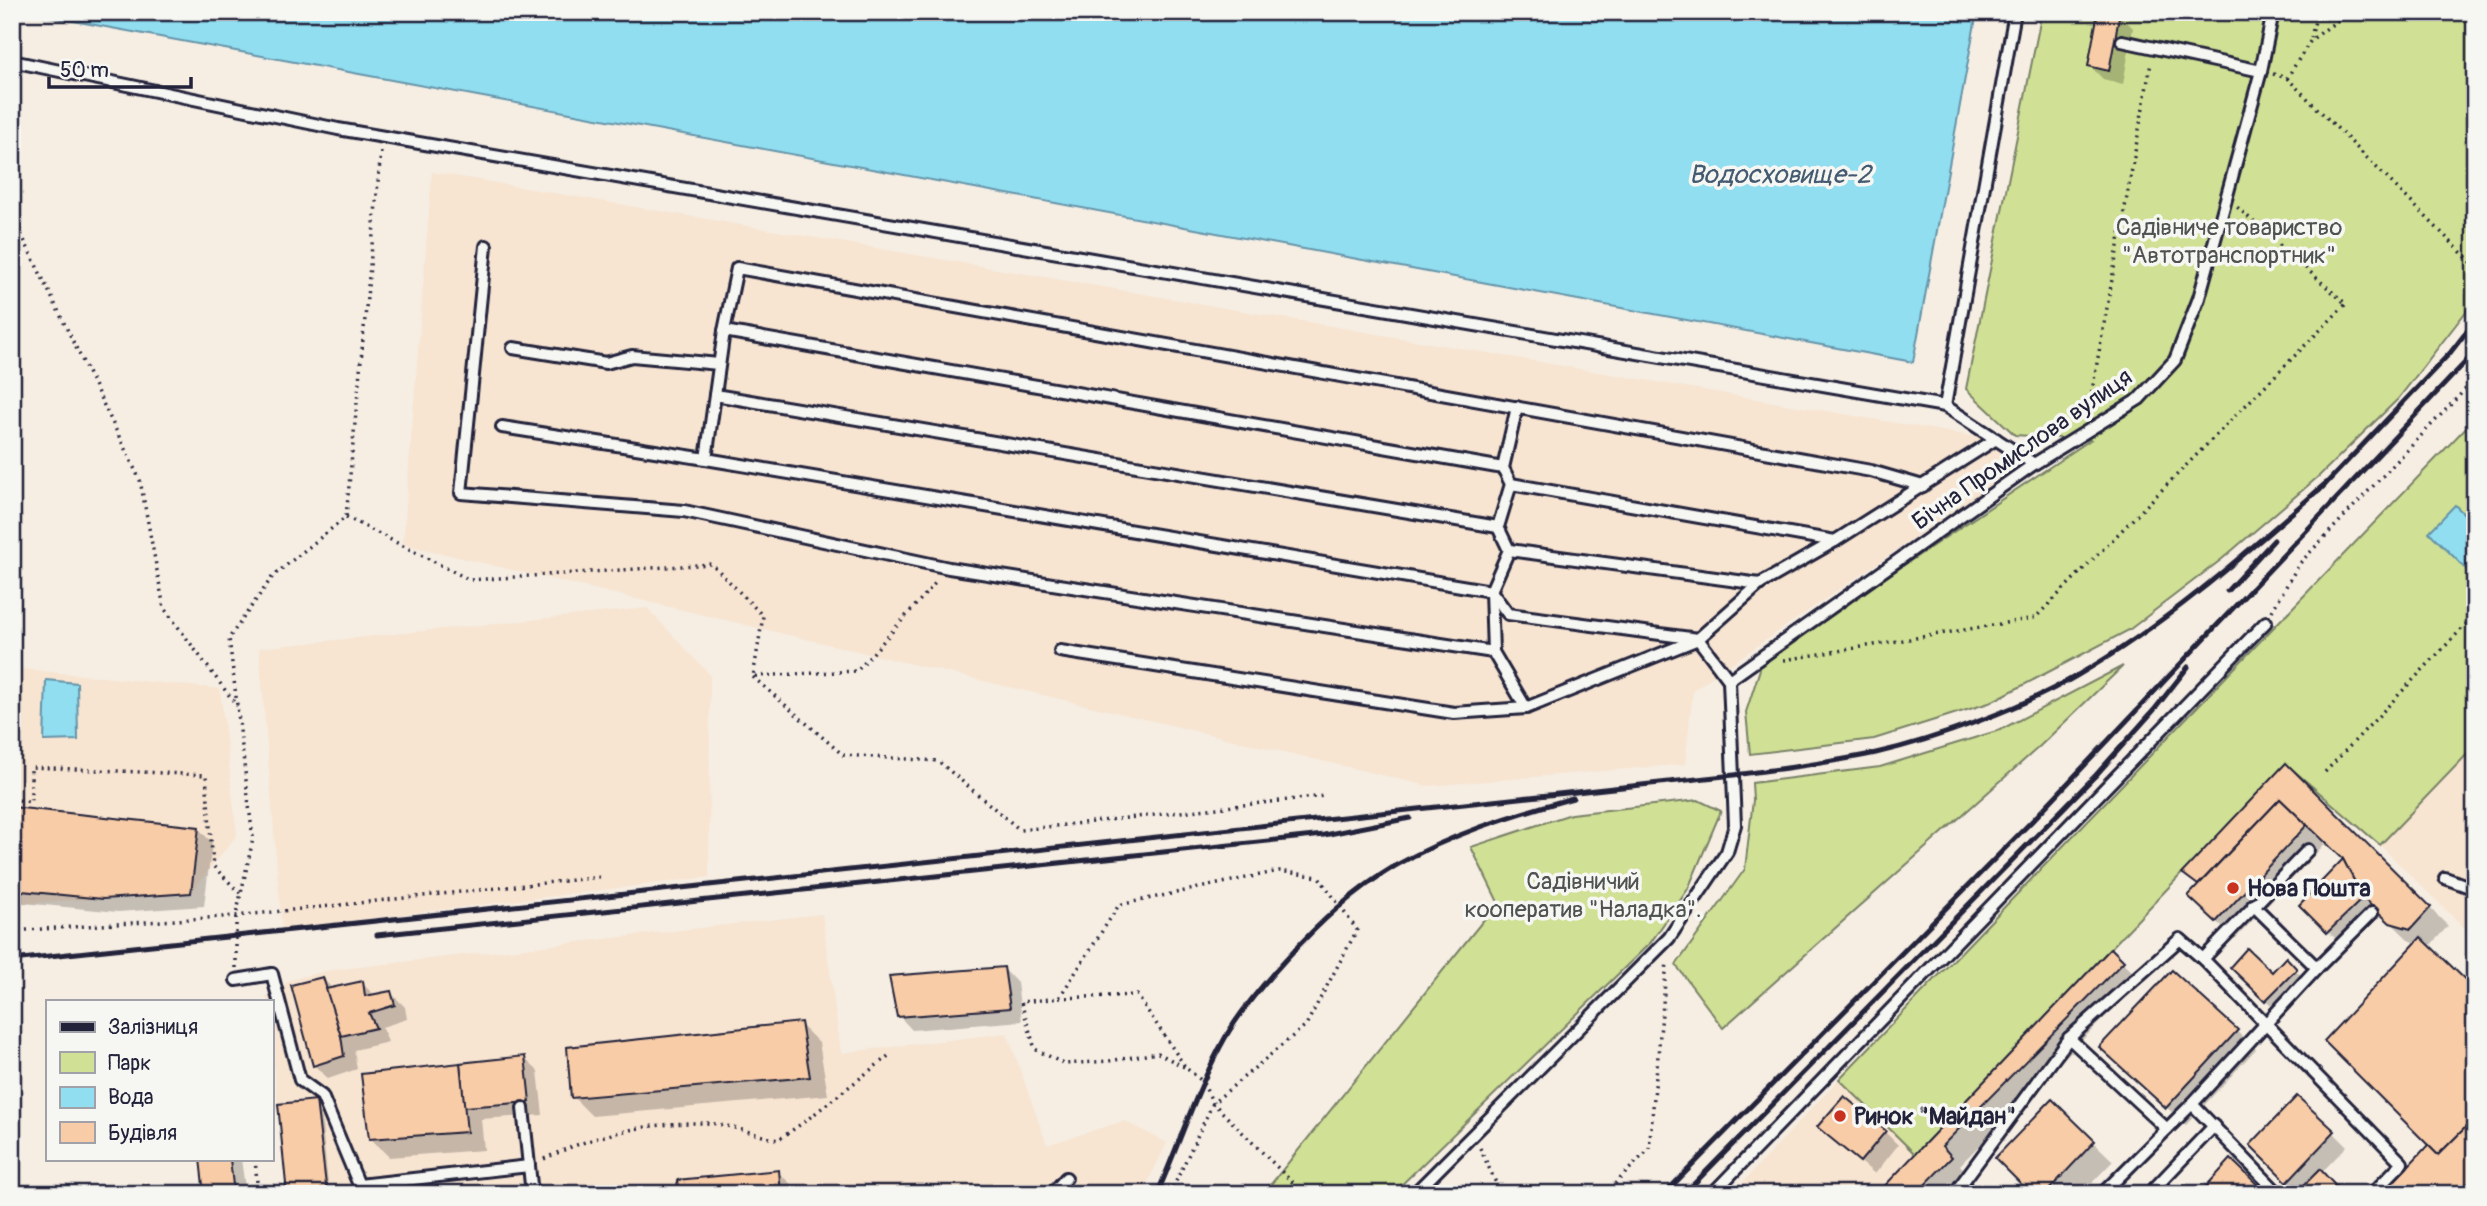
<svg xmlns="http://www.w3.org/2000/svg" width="2487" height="1206" font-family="Pangolin,sans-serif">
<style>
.built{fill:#f7e4d1}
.green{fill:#d0e094;stroke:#798168;stroke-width:2}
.water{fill:#91def0;stroke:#6593a8;stroke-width:2}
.shadow{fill:#0003}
.building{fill:#f8cca7;stroke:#22223b;stroke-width:2}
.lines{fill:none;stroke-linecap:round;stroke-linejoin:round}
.service-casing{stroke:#22223b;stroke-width:16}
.path{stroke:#22223b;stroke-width:3.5;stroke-dasharray:2 5;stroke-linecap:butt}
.service{stroke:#f6f6f2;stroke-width:10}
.rail{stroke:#22223b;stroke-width:5}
.poi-dot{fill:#c8321e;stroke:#f6f6f2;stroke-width:2.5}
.labels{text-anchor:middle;stroke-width:7;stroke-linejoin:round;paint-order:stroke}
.park-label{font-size:24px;fill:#4e5251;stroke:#f6f6f2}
.street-label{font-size:24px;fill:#22223b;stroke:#f6f6f2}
.poi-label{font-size:24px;font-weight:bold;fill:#22223b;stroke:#f6f6f2;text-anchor:start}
.water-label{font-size:26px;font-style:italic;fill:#435a71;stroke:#f6f6f2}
</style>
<rect width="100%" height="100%" fill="#f6eee3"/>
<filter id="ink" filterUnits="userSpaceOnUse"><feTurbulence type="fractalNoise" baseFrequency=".0143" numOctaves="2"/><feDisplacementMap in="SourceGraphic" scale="14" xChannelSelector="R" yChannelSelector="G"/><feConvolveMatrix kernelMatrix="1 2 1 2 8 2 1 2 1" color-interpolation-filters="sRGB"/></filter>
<g filter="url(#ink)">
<g class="built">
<path d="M432 172 1977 437 1999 449 2010 472 1693 690 1685 764 1428 786 403 544Z"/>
<path d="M647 608 710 675 709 877 282 929 259 648Z"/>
<path d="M12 668 220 689 237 835 191 893 12 904Z"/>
<path d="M2475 746V939L2380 845Z"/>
<path d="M822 914 841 1053 1007 1033 1047 1145 1124 1121 1167 1143 1142 1194H287L271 1043V1001H267L266 997 290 980 325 971Z"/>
<path d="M1839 1079 1915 1154 1877 1194H1732Z"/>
</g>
<g class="green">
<path d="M2042 12H2475V300L2398 399 2319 476 2222 559 2129 630 1989 703 1874 739 1750 754 1746 712 1763 660 2090 440 2015 435 1966 389Z"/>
<path d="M2475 418V746L2380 845 2286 764 1915 1154 1839 1079Z"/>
<path d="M2123 666 2040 746 1723 1028 1676 965 1745 869 1753 800 1752 783 1880 767 2000 730Z"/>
<path d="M1698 800 1721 811 1688 889 1651 942 1392 1194H1263L1498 902 1471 847 1571 814Z"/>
</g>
<g class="water">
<path d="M25 12H1977L1913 362Z"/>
<path d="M2455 505 2475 525V578L2429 532Z"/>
<path d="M46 680 77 683 78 740 44 741Z"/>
</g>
<g class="shadow">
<path d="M2119 14 2133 28 2123 84 2103 79 2089 65Z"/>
<path d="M2286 766 2448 926 2429 947 2475 991V1194H2384L2431 1145 2418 943 2410 941 2378 910 2342 945 2301 905 2345 859 2327 842 2235 939 2208 914 2198 887 2185 873Z"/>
<path d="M12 809 199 829 212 843 204 906 118 912 12 902Z"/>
<path d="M2111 951 2141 980 1960 1165 1969 1176 1952 1194H1879Z"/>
<path d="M2286 960 2304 979 2275 1009 2232 967 2272 974Z"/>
<path d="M1004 969 1017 983 1022 1021 912 1030 899 1016Z"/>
<path d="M2172 973 2256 1049 2186 1125 2120 1065Z"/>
<path d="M323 979 333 989 362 983 375 996 391 993 405 1007 407 1019 382 1027 388 1042 354 1050 357 1069 328 1079 314 1065Z"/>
<path d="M800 1024 819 1043 828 1095 592 1116 573 1097Z"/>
<path d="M524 1058 538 1071 543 1115 481 1119 484 1150 389 1157 370 1138Z"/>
<path d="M316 1102 320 1106 329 1194H289Z"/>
<path d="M2052 1102 2113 1161 2081 1194H2033Z"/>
<path d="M1819 1127 1885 1132 1898 1145 1875 1174Z"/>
<path d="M2333 1132 2347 1146 2321 1173 2300 1192 2252 1145Z"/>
<path d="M202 1159H241L246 1194H206Z"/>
<path d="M778 1172 797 1190V1194H680Z"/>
</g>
<g class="building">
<path d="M2098 12H2120L2109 71 2088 66Z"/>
<path d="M2286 763 2431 907 2411 929 2390 923 2363 898 2343 859 2280 799 2198 885 2182 873Z"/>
<path d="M2280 799 2307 825 2216 922 2188 896Z"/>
<path d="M12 807 199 827 191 893 103 899 12 890Z"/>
<path d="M2343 859 2363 898 2327 933 2299 905Z"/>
<path d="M2421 937 2475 989V1118L2438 1155 2324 1041Z"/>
<path d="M2111 948 2124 961 1942 1146 1952 1157 1916 1194H1877Z"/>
<path d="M2247 948 2272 972 2286 957 2297 969 2265 1001 2230 967Z"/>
<path d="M1004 967 1010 1008 897 1017 889 976Z"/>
<path d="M2172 970 2238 1030 2166 1108 2099 1047Z"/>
<path d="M323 977 341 1036 344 1056 313 1066 291 985Z"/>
<path d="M363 981 365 996 391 991 395 1005 369 1013 376 1028 341 1036 326 989Z"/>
<path d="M801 1022 810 1077 571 1098 567 1047Z"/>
<path d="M525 1056 530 1102 464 1107 460 1063Z"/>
<path d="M460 1063 467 1132 369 1139 361 1074Z"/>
<path d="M1844 1096 1886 1131 1860 1162 1817 1127Z"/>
<path d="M2297 1096 2335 1131 2287 1182 2250 1145Z"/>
<path d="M2052 1099 2095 1141 2045 1194H2031L1995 1158Z"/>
<path d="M316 1100 327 1194H287L278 1104Z"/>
<path d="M2475 1118V1176L2458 1194H2382L2428 1145 2438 1155Z"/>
<path d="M200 1159H230L234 1194H204Z"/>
<path d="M2231 1159 2267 1194H2199Z"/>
<path d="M2320 1169 2343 1194H2295Z"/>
<path d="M779 1170 781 1194H679L677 1180Z"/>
<path d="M2169 1184 2179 1194H2159Z"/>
</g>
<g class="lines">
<g class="service-casing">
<g id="service">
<path d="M2122 41 2261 71"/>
<path d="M12 61 338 129 1945 406 2034 464"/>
<path d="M486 246 461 493 684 511 949 568 1493 652 1491 591 1509 550 1498 527 1511 484 1503 468 1517 407"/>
<path d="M513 348 606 363 632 356 719 364"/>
<path d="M715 395 724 331"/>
<path d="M1945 406 2015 12"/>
<path d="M502 427 706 459"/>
<path d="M1503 468 724 331 737 268 1871 471 1923 486"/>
<path d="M1511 484 1835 541"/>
<path d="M1509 550 1760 584 1835 541 1996 439"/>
<path d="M1060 651 1454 713 1526 708 1698 639 1760 584"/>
<path d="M1493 652 1526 708"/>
<path d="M1729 680 2034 464 2139 399 2175 360 2199 298 2261 71 2273 12"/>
<path d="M2308 850 2203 959 2402 1163 2372 1194"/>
<path d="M2445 878 2475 889"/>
<path d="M2253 905 2317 968"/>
<path d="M236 980 272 974 300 1080 322 1096 359 1185"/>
<path d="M2069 1038 2167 1129 2192 1104 2317 968 2372 913"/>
<path d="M2192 1104 2279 1194"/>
<path d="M523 1108 529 1166"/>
<path d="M360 1194 359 1185 529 1166 532 1194"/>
<path d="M1052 1194 1066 1178"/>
<path d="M1414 1194 1669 938 1727 852 1735 825 1729 680 1698 639 1508 614 1491 591 706 459 715 395 1498 527"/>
<path d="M1712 1194 2266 622"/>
<path d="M1954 1194 2069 1038 2180 939 2203 959"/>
<path d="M2102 1194 2167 1129"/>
<path d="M2149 1194 2214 1126"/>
</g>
</g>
<g class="path">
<path d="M2311 38 2317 12"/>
<path d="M2273 74 2287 78 2311 40 2349 12"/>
<path d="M2287 78 2474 265"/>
<path d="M12 215 140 480 164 608 237 706"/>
<path d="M2088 413 2151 63"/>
<path d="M346 517 470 580 712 564 763 616 753 677"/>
<path d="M2272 611 2299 564 2475 379"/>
<path d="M1784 660 2035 618 2346 304 2237 207"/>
<path d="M755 676 857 671 937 581"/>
<path d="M753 677 843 755 938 761 1020 830 1324 796"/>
<path d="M2325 772 2475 615"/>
<path d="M12 799 31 802V767L206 775 213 866 241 894"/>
<path d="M12 931 236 916 601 877"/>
<path d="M236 968V916L253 839 229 638 273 576 346 517 381 151"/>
<path d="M1059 998 1137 995 1186 1068 1202 1081 1213 1103 1304 1194"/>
<path d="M1480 1148 1501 1194"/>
<path d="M255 1159 258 1194"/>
<path d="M544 1159C593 1135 649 1122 704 1123 726 1123 756 1135 778 1140L804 1122 891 1054"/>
<path d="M1170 1194 1213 1103 1306 1025 1357 930 1319 877 1279 871 1119 905 1059 998 1021 1002 1035 1049 1064 1064 1109 1061 1158 1053 1186 1068"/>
<path d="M1605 1194 1649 1149 1667 962"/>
</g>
<use href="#service" class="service"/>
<g class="rail">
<path d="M2319 491 2450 353 2475 321"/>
<path d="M2227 591 2274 540"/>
<path d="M377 935 1324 835 1410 818"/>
<path d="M12 960 1734 775C1782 769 1829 763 1876 753 1937 739 2024 707 2078 675 2168 623 2246 553 2325 484"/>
<path d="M1157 1194C1180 1142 1197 1088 1225 1038 1241 1010 1264 983 1286 959 1319 923 1353 891 1395 866 1449 835 1512 815 1573 798"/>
<path d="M1664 1194 2033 820 2475 352"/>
<path d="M1684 1194 2096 775 2154 710 2188 667"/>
</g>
</g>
</g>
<g class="poi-dot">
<circle cx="2233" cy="888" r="7"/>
<circle cx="1840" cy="1116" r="7"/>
</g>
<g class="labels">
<g class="park-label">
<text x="2229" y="235">Садівниче товариство<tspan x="2229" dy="28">"Автотранспортник"</tspan></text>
<text x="1583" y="889">Садівничий<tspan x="1583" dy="28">кооператив "Наладка".</tspan></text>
</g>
<g class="street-label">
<text transform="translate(2022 449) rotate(-35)" y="8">Бічна Промислова вулиця</text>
</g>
<g class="poi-label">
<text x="2247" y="896">Нова Пошта</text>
<text x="1854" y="1124">Ринок "Майдан"</text>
</g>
<g class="water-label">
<text x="1780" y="183">Водосховище-2</text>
</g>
</g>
<rect width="2487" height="1206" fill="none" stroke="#f6f6f2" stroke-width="42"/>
<rect x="21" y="21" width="2445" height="1164" fill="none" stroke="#22223b" stroke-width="2.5" filter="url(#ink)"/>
<rect x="46" y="1000" width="228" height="161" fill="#f6f6f2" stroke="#a1a1a9" stroke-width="2"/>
<rect x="60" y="1022" width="35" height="10" fill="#22223b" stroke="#a1a1a9" stroke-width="2"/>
<text x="108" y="1034" font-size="21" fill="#22223b">Залізниця</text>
<rect x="60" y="1052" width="35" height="21" fill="#d0e094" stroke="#a1a1a9" stroke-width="2"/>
<text x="108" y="1070" font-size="21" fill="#22223b">Парк</text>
<rect x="60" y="1087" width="35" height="21" fill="#91def0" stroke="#a1a1a9" stroke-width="2"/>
<text x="108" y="1104" font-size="21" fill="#22223b">Вода</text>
<rect x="60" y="1122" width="35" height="21" fill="#f8cca7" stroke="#a1a1a9" stroke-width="2"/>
<text x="108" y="1140" font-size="21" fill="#22223b">Будівля</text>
<path d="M49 77v10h142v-10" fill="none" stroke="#22223b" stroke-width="3.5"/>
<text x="60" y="77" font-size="21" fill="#22223b" stroke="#f6f6f2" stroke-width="5" paint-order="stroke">50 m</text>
</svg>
